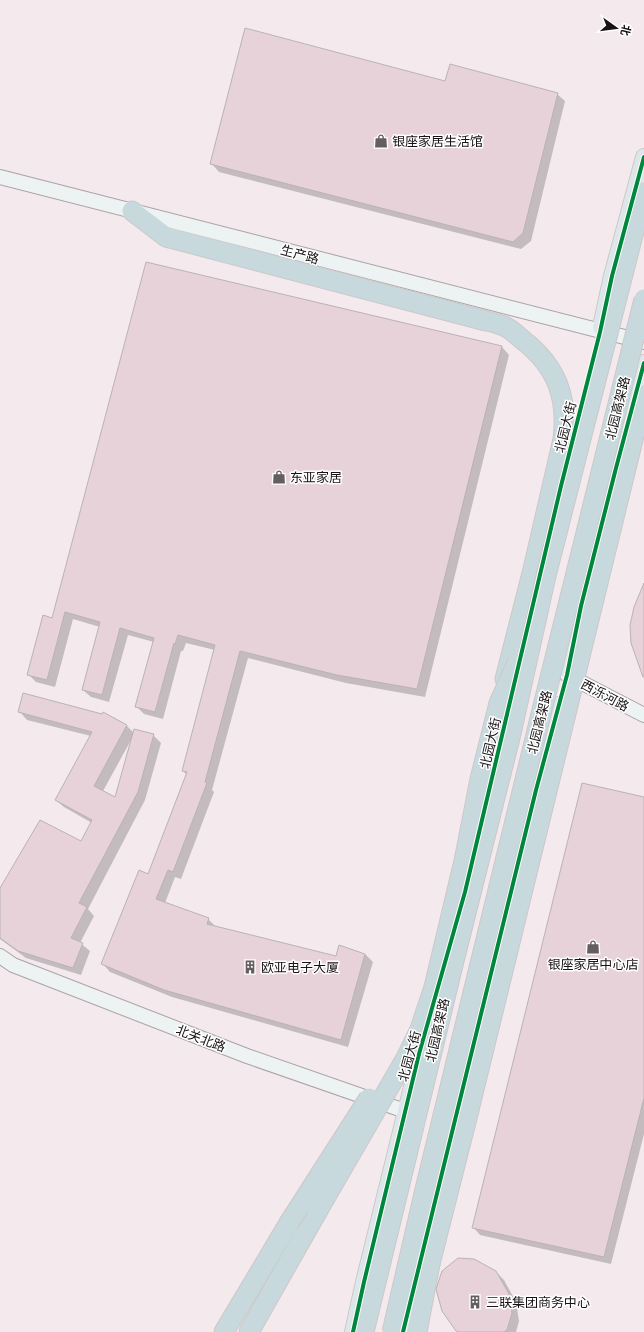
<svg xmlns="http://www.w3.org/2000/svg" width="644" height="1332" font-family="'Archivo Narrow','Noto Sans SC',sans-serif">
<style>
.shadow{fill:#0003;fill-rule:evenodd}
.building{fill:#e7d2da;stroke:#bab2b5}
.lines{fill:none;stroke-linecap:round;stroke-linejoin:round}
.secondary-casing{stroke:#aaa2a5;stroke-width:16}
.primary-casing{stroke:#cdc8ca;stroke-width:18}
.highway-casing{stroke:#cdc8ca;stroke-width:21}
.secondary{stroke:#edf2f3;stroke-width:14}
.primary{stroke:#dde7e9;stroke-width:16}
.highway{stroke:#c7d9dd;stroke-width:19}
.highway-bridge-casing{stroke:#cdc8ca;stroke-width:21;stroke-linecap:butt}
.highway-bridge{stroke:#c7d9dd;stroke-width:19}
.cycleway-casing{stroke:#fff;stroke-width:6}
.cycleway{stroke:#00873e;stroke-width:4}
.labels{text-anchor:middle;stroke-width:3;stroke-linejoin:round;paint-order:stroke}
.poi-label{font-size:13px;fill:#181214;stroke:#fff;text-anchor:start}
.street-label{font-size:13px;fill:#181214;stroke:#fff}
</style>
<rect width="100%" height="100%" fill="#f4eaed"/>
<g class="shadow">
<path d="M557 94 565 101 531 241 521 249 219 172 212 164Z"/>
<path d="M502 347 509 355 425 697 346 683 248 658 212 790 214 792 181 879 175 877 165 903 208 919 216 927 337 957 365 954 373 962 348 1047 172 997 110 972 103 964 148 875 187 775 183 771 215 650 186 643 183 651H181L163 719 144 714 136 706 154 642 128 635 109 702 91 697 83 690 100 627 73 619 55 687 36 682 28 674 53 619Z"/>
<path d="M20 712 103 715 104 714 127 726 134 733 153 735 161 743 145 800 88 909 94 916 80 943 90 951 81 975 26 958 0 939V890L81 842 92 823 64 807 56 800 91 736 27 720ZM131 740H132L116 798 103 791Z"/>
<path d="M644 798V1134L611 1264 480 1235 473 1227Z"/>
<path d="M496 1272 504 1280 516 1302 519 1321 516 1332H459Z"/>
</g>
<g class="building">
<path d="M245 28 445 81 450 64 558 93 523 233 513 242 210 164Z"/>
<path d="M146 262 502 346 417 689 337 675 240 651 205 782 207 783 173 872 168 870 156 899 209 918 207 924 336 956 339 945 365 954 341 1040 164 990 101 964 139 870 148 874 187 772 182 771 215 645 178 635 175 644 174 643 155 712 135 707 154 638 120 628 102 695 82 690 100 622 65 612 47 680 27 675 43 615 52 618Z"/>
<path d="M644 583V677H643L631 643 630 625 634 607Z"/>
<path d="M23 693 102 714 103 712 127 725 94 786 115 797 134 729 154 734 138 792 79 903 87 907 71 938 83 943 73 968 18 951 0 938V888L40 820 81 841 92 820 55 800 92 732 18 712Z"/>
<path d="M582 783 644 797V1098L604 1257 472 1228Z"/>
<path d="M458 1258 474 1259 496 1271 509 1294 512 1313 507 1330 504 1332H458L456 1331 442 1311 436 1289 442 1271Z"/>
</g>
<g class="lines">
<g class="secondary-casing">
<g id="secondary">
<path d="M0 177 644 342"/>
<path d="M567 675 644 715"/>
<path d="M0 956 13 965 247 1056 405 1111"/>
</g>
</g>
<g class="primary-casing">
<g id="primary">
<path d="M601 327 612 276 644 157"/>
<path d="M567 670C589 567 616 465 644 363"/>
<path d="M353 1332 364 1282 426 1030"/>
<path d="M403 1332 536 790 559 705"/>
</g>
</g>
<g class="highway-casing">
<g id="highway">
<path d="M132 211 166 237 486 321C492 322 498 324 504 326 511 329 518 336 524 341 557 367 568 398 563 439L533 569 505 679"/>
<path d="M224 1332 289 1223"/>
<path d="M249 1332 317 1212"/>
<path d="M417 1332 430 1264"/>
</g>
</g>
<use href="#secondary" class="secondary"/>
<use href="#primary" class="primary"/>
<use href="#highway" class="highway"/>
<g class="highway-bridge-casing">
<g id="highway-bridge">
<path d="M317 1212 406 1058 420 1029 434 987 464 861 480 779 499 703 518 661"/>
<path d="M289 1223 369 1098"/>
<path d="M430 1264 467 1118 644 395"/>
<path d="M364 1332 454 961 510 738 546 576 644 192"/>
<path d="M392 1332 426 1185 543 706 644 299"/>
</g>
</g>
<use href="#highway-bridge" class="highway-bridge"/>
<g class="cycleway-casing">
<g id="cycleway">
<path d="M353 1332 364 1282 419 1054 465 892 561 486 600 332 612 276 644 157"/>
<path d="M403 1332 536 790 567 675 581 606 616 468 644 363"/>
</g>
</g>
<use href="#cycleway" class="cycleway"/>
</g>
<defs>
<g id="shop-bare" transform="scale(1.08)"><path d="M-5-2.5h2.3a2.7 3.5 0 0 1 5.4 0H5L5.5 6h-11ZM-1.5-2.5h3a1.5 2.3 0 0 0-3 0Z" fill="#655e60" stroke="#fff" stroke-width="2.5" paint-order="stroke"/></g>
<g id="building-bare" transform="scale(1.08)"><path d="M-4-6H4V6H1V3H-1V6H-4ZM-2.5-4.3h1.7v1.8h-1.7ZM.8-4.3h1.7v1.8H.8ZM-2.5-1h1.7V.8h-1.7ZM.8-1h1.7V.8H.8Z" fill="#655e60" stroke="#fff" stroke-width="2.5" paint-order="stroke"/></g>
</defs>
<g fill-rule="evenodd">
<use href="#shop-bare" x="381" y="141"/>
<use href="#shop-bare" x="279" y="477"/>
<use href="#shop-bare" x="593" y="947"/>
<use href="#building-bare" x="250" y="967"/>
<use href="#building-bare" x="475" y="1302"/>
</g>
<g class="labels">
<g class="poi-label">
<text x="392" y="146">银座家居生活馆</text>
<text x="290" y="482">东亚家居</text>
<text x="593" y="969" text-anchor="middle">银座家居中心店</text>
<text x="261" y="972">欧亚电子大厦</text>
<text x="486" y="1307">三联集团商务中心</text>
</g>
<g class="street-label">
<text transform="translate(300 254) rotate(15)" y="5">生产路</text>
<text transform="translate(617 408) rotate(-76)" y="5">北园高架路</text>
<text transform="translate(565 427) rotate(-76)" y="5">北园大街</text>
<text transform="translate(605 695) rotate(28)" y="5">西泺河路</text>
<text transform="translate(539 722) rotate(-76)" y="5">北园高架路</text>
<text transform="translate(490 743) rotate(-77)" y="5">北园大街</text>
<text transform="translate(437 1030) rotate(-77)" y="5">北园高架路</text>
<text transform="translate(201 1038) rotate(21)" y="5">北关北路</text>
<text transform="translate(409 1056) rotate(-75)" y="5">北园大街</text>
</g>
</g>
<g transform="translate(616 28) rotate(104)" stroke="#ffffff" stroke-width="3" paint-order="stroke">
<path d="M0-3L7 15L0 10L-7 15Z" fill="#181214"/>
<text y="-6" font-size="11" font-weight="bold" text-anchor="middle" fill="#181214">北</text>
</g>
</svg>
